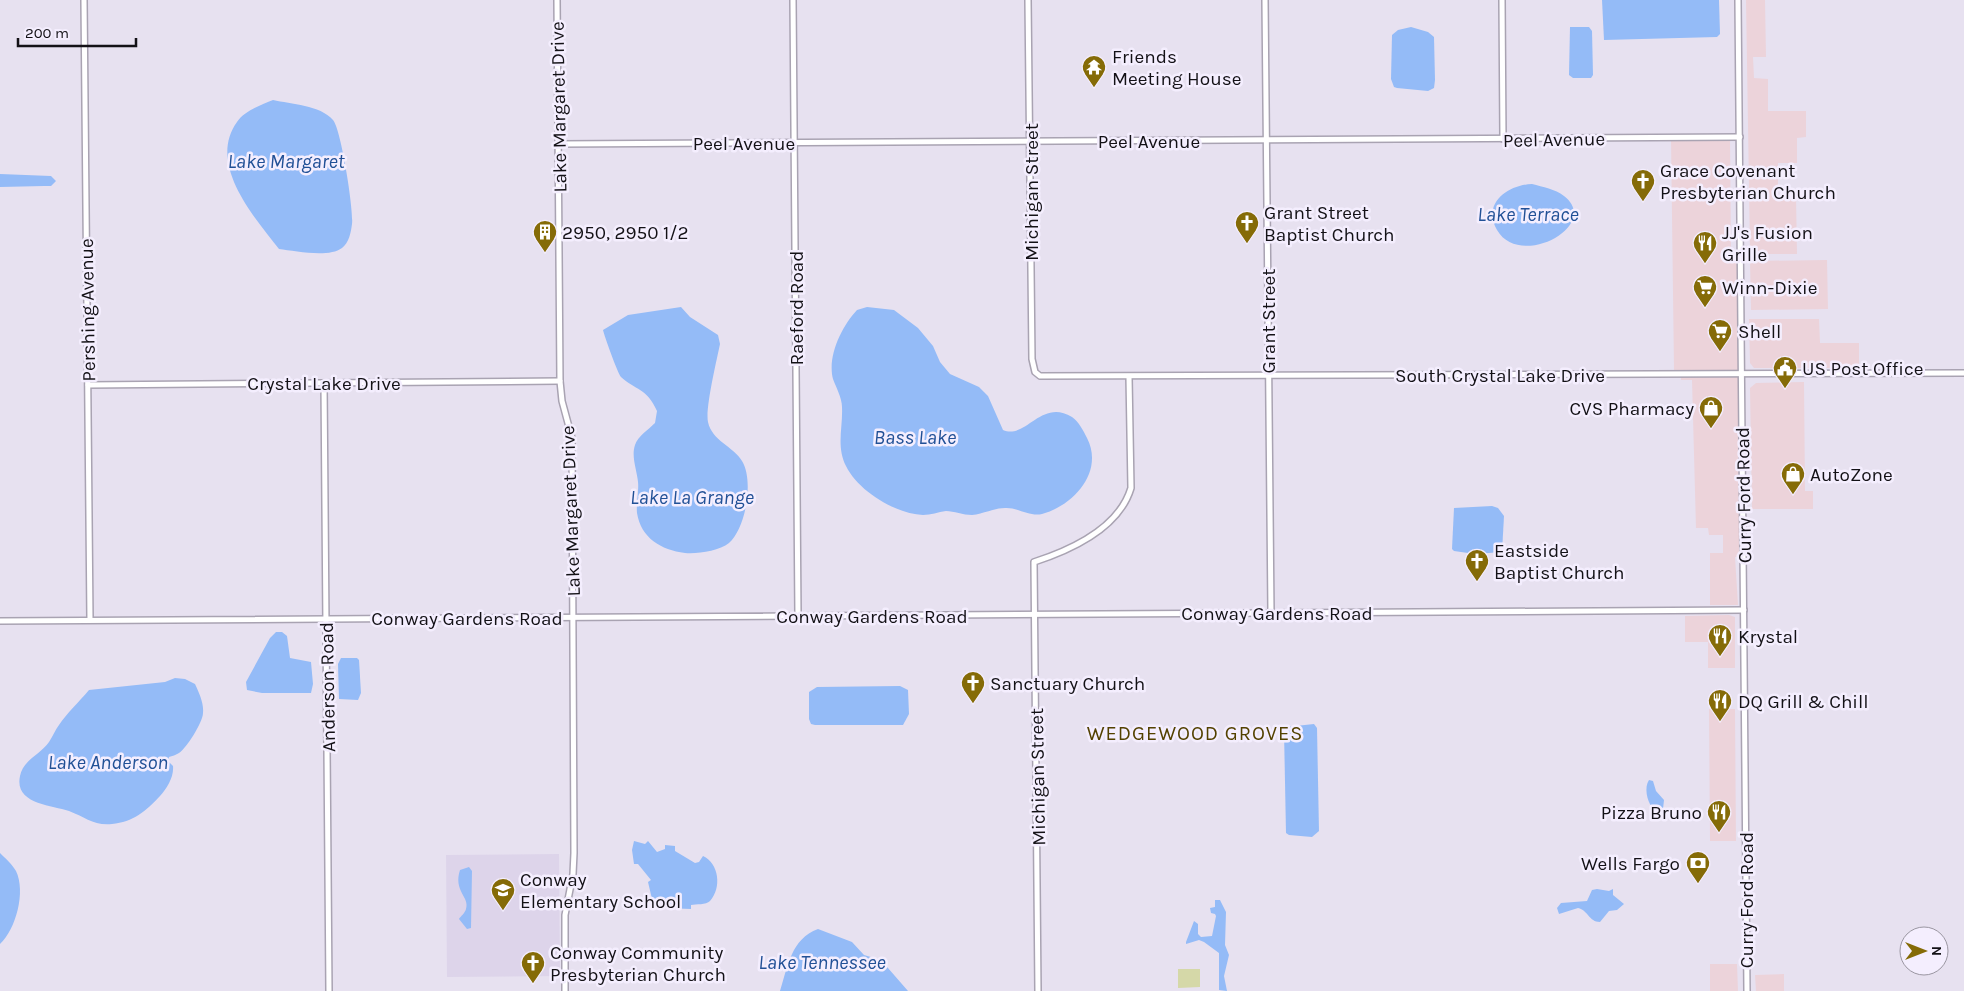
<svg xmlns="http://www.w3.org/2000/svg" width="1964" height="991" font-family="Karla,sans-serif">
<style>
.commercial{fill:#ecd3da}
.built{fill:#ddd4ea}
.green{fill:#d5d8a8}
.water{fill:#94bbf7}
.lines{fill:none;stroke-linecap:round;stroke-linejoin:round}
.secondary-casing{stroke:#a9a3b2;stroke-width:8}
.secondary{stroke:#fff;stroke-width:5}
.labels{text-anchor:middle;stroke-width:5;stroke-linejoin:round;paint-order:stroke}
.poi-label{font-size:19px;fill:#131116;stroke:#f4eefe;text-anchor:start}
.street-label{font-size:19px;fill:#131116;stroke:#f4eefe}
.water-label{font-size:20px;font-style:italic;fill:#215096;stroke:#f4eefe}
.neighbourhood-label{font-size:20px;letter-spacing:1px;fill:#534100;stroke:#f4eefe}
</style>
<rect width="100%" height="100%" fill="#e7e1f0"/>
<g class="commercial">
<path d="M1746 0H1770H1765L1766 57H1753L1754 78 1768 79V111H1806V137L1797 138V163H1778V196H1796L1797 254H1754L1750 251Z"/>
<path d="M1671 138H1730L1731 255 1741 256 1743 557H1735L1738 605H1710V553H1723V535H1709L1708 528H1696L1692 380H1681V370H1674Z"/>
<path d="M1827 260 1828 309 1751 310 1750 261Z"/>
<path d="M1749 319H1819L1820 343H1859V368H1754L1750 363Z"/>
<path d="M1804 382 1805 491H1813V509H1752L1750 388 1756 383Z"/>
<path d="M1729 615 1735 617V668H1708V642H1685V616Z"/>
<path d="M1709 709H1735L1736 841H1710Z"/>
<path d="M1710 964H1737L1738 991H1710Z"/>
<path d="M1784 974V991H1756L1755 975Z"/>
</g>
<path class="built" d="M559 854 560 976 447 977 446 855Z"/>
<path class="green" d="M1178 969H1200V987L1178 988Z"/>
<g class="water">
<path d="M1602 0H1719L1720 34 1717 37 1604 40Z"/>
<path d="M1411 27 1428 32 1434 37 1435 80 1434 88 1428 91 1397 88 1394 87 1391 79 1392 35 1398 30Z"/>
<path d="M1570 27H1589L1592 31 1593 75 1591 78H1573L1569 75Z"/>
<path d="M273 100C291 104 320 105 333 120 341 129 354 211 352 224 351 232 349 243 342 248 329 258 295 251 279 249 254 217 207 164 237 122 244 111 261 105 273 100Z"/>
<path d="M0 174 51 176 56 181 51 186H44L0 187Z"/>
<path d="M1532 184C1543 187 1555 189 1564 196 1602 225 1520 270 1497 230 1482 204 1507 185 1532 184Z"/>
<path d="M681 307 690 317 718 335 720 344C717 359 705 409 708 422 712 441 733 446 742 461 754 480 746 528 729 543 719 551 698 554 685 553 661 550 641 538 637 513 636 503 639 492 638 482 637 470 631 457 635 445 638 436 648 430 655 423L657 411C647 388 635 390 621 377 618 374 604 335 603 330L628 315Z"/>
<path d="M867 307 894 310 918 328 933 346 940 362 950 374 979 387 988 396 1003 430C1026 440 1041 398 1072 417 1079 422 1083 430 1087 438 1104 471 1075 505 1042 514 1030 517 1017 507 1005 508 994 508 983 514 972 515 963 515 954 511 946 511 938 512 931 515 923 515 896 514 858 491 846 466 836 446 843 428 842 407 842 398 836 387 833 379 827 356 842 326 857 310Z"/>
<path d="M1492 506 1498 508 1504 516 1502 552 1475 554 1454 551 1452 549 1454 508Z"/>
<path d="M276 632H282L287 636 290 658 311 662 313 684 311 693H262L247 690 246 682 270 638Z"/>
<path d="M341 658H357L359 660 361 693 358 700 339 699 338 664Z"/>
<path d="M175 678 185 679 195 684C199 693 204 703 203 713 203 722 186 749 179 753 176 755 172 756 169 757L168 761 173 766C174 777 167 788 160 796 146 811 133 822 112 824 94 826 85 817 69 811 51 805 14 804 20 776 23 760 41 754 49 742 53 736 55 730 59 725 67 713 79 702 89 690L165 682Z"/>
<path d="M900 686 908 690 909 714 903 725H815L811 724 809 719V692L817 687Z"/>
<path d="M1314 724 1317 728 1319 831 1312 837 1289 835 1286 833 1284 731 1286 727Z"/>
<path d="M1649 780 1653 781 1656 791 1664 800 1663 809 1652 807C1647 801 1644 787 1649 780Z"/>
<path d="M634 841 645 844 648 841 657 852 665 849V845L675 846V851L695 863 699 862 703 856C719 863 722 888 710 901 706 905 696 904 691 905V909L665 908 659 899H652L648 882 651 880 638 864H634L632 850Z"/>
<path d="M0 853C5 858 12 864 16 871 26 892 16 929 0 944Z"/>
<path d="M469 867 472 871 471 928 467 929 459 919C461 916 465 913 466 909 470 897 453 891 460 870Z"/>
<path d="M1597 889 1609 891 1613 889V895L1624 904 1617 910 1609 911 1600 922C1589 922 1588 910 1578 908L1559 914 1557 908 1561 903 1587 901 1592 890Z"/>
<path d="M1215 900H1220L1226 912 1225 945 1229 955 1224 976 1227 991 1219 990V953L1204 942 1199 940 1186 944V942L1194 921 1198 924V934L1201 937 1212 936 1216 916 1215 914 1211 913 1210 908 1215 907Z"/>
<path d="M818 929 852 942 864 955 881 960 908 991H780C788 966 791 939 818 929Z"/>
</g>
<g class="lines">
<g class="secondary-casing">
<g id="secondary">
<path d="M84 0 90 620"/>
<path d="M557 0 560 381 562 401 572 438 574 853 573 874 565 915V991"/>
<path d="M793 0 798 616"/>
<path d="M1028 0 1032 359 1035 372 1040 376 1964 373"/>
<path d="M1265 0 1271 613"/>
<path d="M1502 0 1503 139"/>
<path d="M1738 0 1747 991"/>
<path d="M559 144 1740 137"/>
<path d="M324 383 329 991"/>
<path d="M88 385 560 381"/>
<path d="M0 621 1744 610"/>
<path d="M1038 991 1034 562C1071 550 1119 528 1131 488L1129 377"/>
</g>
</g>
<use href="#secondary" class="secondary"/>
</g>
<defs>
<g id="temple-pin" transform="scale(1.25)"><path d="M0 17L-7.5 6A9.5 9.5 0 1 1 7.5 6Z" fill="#856b07" stroke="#f4eefe"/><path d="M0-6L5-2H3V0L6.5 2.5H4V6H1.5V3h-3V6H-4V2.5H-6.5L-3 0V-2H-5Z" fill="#fff"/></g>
<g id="church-pin" transform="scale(1.25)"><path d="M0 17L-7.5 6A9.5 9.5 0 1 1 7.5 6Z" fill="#856b07" stroke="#f4eefe"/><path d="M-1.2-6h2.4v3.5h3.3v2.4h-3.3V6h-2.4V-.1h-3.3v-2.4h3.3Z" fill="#fff"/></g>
<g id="building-pin" transform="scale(1.25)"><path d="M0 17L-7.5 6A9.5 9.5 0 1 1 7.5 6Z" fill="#856b07" stroke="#f4eefe"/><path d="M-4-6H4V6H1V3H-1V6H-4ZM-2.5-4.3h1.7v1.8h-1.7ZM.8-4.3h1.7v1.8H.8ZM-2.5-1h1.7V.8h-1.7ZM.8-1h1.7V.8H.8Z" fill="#fff"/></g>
<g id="restaurant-pin" transform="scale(1.25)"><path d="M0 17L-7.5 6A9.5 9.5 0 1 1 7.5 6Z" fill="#856b07" stroke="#f4eefe"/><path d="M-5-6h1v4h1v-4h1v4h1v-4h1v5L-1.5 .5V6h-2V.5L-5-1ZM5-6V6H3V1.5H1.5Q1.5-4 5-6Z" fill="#fff"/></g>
<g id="supermarket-pin" transform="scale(1.25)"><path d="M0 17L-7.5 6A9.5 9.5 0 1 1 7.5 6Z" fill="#856b07" stroke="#f4eefe"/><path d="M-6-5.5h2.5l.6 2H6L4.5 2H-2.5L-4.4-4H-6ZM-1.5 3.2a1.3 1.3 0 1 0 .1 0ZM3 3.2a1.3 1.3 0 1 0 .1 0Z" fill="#fff"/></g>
<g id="civic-pin" transform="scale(1.25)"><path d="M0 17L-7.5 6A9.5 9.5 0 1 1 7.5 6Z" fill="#856b07" stroke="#f4eefe"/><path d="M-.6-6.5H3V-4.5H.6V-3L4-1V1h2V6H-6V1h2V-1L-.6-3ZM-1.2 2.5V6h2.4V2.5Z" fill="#fff"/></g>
<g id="shop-pin" transform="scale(1.25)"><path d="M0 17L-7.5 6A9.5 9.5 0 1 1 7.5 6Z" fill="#856b07" stroke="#f4eefe"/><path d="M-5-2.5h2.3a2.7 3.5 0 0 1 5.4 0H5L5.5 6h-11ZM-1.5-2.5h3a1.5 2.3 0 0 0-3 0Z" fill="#fff"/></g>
<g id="bank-pin" transform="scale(1.25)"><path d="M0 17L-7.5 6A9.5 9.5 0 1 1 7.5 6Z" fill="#856b07" stroke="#f4eefe"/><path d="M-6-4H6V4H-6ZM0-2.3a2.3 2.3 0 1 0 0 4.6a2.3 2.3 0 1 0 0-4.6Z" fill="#fff"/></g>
<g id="school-pin" transform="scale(1.25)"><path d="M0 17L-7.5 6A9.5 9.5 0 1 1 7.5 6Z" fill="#856b07" stroke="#f4eefe"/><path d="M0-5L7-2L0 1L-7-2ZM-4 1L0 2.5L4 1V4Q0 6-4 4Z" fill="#fff"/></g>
</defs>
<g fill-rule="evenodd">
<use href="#temple-pin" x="1094" y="67"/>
<use href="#church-pin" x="1643" y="181"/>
<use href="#church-pin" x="1247" y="223"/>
<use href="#building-pin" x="545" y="232"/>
<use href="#restaurant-pin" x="1705" y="243"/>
<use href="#supermarket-pin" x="1705" y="287"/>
<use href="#supermarket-pin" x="1720" y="331"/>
<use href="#civic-pin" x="1785" y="368"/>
<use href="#shop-pin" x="1711" y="408"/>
<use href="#shop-pin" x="1793" y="474"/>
<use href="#church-pin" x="1477" y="561"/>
<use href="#restaurant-pin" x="1720" y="636"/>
<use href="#church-pin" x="973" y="683"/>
<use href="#restaurant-pin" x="1720" y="701"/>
<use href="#restaurant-pin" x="1719" y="812"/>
<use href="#bank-pin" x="1698" y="863"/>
<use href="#school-pin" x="503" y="890"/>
<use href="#church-pin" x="533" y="963"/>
</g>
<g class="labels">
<g class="poi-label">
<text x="1112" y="63">Friends<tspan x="1112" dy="22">Meeting House</tspan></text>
<text x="1660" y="177">Grace Covenant<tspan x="1660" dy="22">Presbyterian Church</tspan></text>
<text x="1264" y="219">Grant Street<tspan x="1264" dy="22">Baptist Church</tspan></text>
<text x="562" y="239">2950, 2950 1/2</text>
<text x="1722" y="239">JJ's Fusion<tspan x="1722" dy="22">Grille</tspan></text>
<text x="1722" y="294">Winn-Dixie</text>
<text x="1738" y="338">Shell</text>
<text x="1802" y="375">US Post Office</text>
<text x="1694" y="415" text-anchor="end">CVS Pharmacy</text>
<text x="1810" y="481">AutoZone</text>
<text x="1494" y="557">Eastside<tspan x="1494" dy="22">Baptist Church</tspan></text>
<text x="1738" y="643">Krystal</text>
<text x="990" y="690">Sanctuary Church</text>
<text x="1738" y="708">DQ Grill &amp; Chill</text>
<text x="1702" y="819" text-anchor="end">Pizza Bruno</text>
<text x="1680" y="870" text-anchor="end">Wells Fargo</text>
<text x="520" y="886">Conway<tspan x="520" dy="22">Elementary School</tspan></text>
<text x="550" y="959">Conway Community<tspan x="550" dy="22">Presbyterian Church</tspan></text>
</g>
<g class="street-label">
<text transform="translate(558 107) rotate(-91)" y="7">Lake Margaret Drive</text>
<text transform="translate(1554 139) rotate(-1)" y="7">Peel Avenue</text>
<text x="1149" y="148">Peel Avenue</text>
<text x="744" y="150">Peel Avenue</text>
<text transform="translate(1031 192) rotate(-90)" y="7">Michigan Street</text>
<text transform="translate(796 308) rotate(-90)" y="7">Raeford Road</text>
<text transform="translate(87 310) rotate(-91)" y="7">Pershing Avenue</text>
<text transform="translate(1268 321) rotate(-90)" y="7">Grant Street</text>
<text x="1500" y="382">South Crystal Lake Drive</text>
<text x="324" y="390">Crystal Lake Drive</text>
<text transform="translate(1743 495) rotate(-91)" y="7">Curry Ford Road</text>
<text transform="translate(570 511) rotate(-92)" y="7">Lake Margaret Drive</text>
<text x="1277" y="620">Conway Gardens Road</text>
<text x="872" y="623">Conway Gardens Road</text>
<text x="467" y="625">Conway Gardens Road</text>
<text transform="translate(327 687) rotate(-91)" y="7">Anderson Road</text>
<text transform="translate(1037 777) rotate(-91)" y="7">Michigan Street</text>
<text transform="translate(1746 900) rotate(-90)" y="7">Curry Ford Road</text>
</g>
<g class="water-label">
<text x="286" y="168">Lake Margaret</text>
<text x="1528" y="221">Lake Terrace</text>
<text x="915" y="444">Bass Lake</text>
<text x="692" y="504">Lake La Grange</text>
<text x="108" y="769">Lake Anderson</text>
<text x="822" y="969">Lake Tennessee</text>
</g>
<g class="neighbourhood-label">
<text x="1195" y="740">WEDGEWOOD GROVES</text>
</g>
</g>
<g transform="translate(1924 951) rotate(90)"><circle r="24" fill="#f4eefe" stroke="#9a96a1"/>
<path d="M0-4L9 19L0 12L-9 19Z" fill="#856b07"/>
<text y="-8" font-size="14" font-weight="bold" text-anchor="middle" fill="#131116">N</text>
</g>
<path d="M18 38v8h118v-8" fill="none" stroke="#131116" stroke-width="2.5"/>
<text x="25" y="38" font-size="15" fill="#131116" stroke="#f4eefe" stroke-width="4" paint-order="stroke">200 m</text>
</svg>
